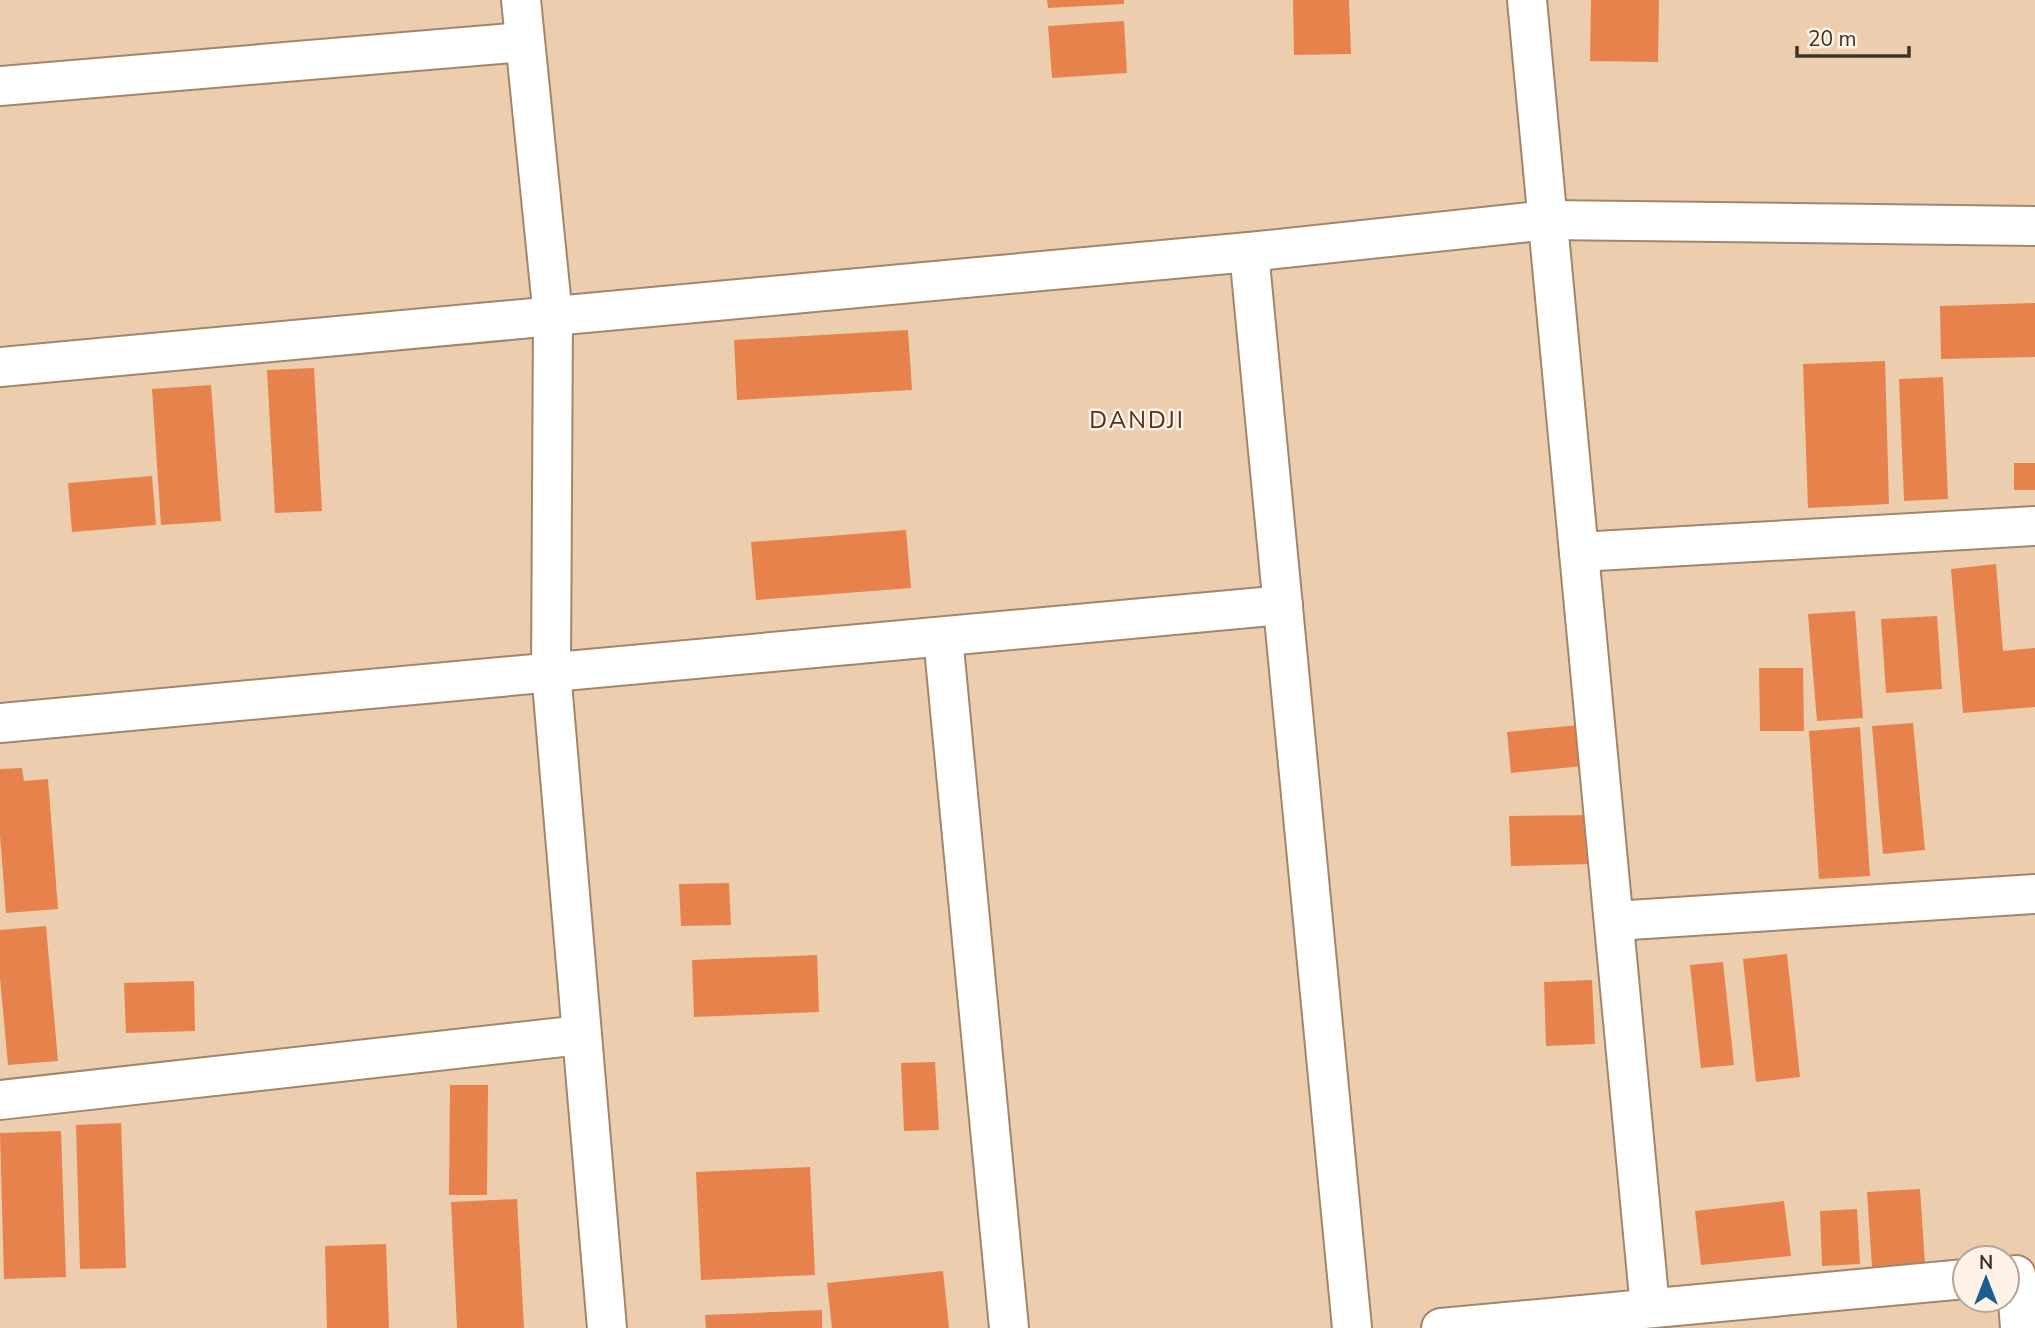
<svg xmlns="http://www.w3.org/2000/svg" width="2035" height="1328" font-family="'Nunito Sans',sans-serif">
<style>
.building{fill:#e7824c}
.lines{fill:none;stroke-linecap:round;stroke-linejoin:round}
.minor-casing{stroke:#a2866a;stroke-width:42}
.minor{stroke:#fff;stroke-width:38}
.labels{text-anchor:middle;stroke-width:5;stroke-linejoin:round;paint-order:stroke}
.neighbourhood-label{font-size:24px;letter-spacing:2px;fill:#4b3319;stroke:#fff2e6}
</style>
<rect width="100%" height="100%" fill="#ecceaf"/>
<g class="building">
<path d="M1047 0H1124V4L1048 8Z"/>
<path d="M1293 0H1349L1351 54 1294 55Z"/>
<path d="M1591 0H1659L1658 62 1590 61Z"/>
<path d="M1124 21 1127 73 1052 78 1048 26Z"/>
<path d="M2035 303V357L1941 359 1940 306Z"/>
<path d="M908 330 912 390 737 400 734 340Z"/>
<path d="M1885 361 1889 504 1808 508 1803 364Z"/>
<path d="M314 368 322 511 275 513 267 370Z"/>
<path d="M1943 377 1948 499 1904 501 1899 379Z"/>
<path d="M211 385 221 521 161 525 152 389Z"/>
<rect x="2014" y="463" width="21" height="27"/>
<path d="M152 476 156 525 72 532 68 483Z"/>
<path d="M906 530 911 588 756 600 751 542Z"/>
<path d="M1996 564 2003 651 2035 648V707L1963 713 1951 569Z"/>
<path d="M1855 611 1863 718 1817 721 1808 614Z"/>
<path d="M1937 616 1942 689 1886 693 1881 619Z"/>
<path d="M1759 668H1803L1804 731H1760Z"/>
<path d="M1913 723 1925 850 1883 854 1872 726Z"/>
<path d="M1590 724 1594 765 1511 773 1507 732Z"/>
<path d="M1860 727 1870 876 1819 879 1809 731Z"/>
<path d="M22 768 24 781 48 779 58 909 6 913 0 835V769Z"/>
<path d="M1592 815 1593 864 1511 866 1509 816Z"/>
<path d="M729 883 731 925 681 926 679 884Z"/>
<path d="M46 926 58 1061 8 1065 0 978V930Z"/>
<path d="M1787 954 1800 1077 1756 1082 1743 959Z"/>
<path d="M817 955 819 1012 694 1017 692 960Z"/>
<path d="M1723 962 1734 1065 1701 1068 1690 965Z"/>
<path d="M1592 980 1595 1044 1546 1046 1544 982Z"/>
<path d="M194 981 195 1031 126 1033 124 983Z"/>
<path d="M935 1062 939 1130 904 1131 901 1063Z"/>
<path d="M450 1085H488L487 1195H449Z"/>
<path d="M121 1123 126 1268 80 1269 76 1125Z"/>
<path d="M61 1131 66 1277 4 1279 0 1133Z"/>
<path d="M810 1167 815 1275 701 1280 696 1172Z"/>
<path d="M1920 1189 1925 1264 1872 1267 1867 1192Z"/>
<path d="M517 1199 524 1328H457L451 1202Z"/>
<path d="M1784 1201 1791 1256 1701 1265 1695 1211Z"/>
<path d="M1857 1209 1860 1264 1822 1266 1820 1211Z"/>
<path d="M386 1244 389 1328H327L325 1246Z"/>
<path d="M943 1271 949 1328H832L827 1283Z"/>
<path d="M822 1310V1328H706L705 1315Z"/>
</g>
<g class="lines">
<g class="minor-casing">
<g id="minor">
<path d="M521 0 553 317 551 671 607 1328"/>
<path d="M1527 0 1650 1308"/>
<path d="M0 86 524 42"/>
<path d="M1249 252 1352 1328"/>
<path d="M0 367 1249 252 1548 220 2035 226"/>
<path d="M1579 552 2035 526"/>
<path d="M943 637 1009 1328"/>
<path d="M0 723 1283 605"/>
<path d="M1614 921 2035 894"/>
<path d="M0 1100 581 1035"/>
<path d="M2016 1275 2020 1328"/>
<path d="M1441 1328 1965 1279"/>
</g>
</g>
<use href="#minor" class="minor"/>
</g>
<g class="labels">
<g class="neighbourhood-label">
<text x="1137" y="428">DANDJI</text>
</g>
</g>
<g transform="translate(1986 1279)"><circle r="33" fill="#fff2e6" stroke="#b3a69a" stroke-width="2"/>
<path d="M0-5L12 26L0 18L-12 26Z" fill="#1b5e93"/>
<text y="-10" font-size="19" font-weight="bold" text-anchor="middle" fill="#403428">N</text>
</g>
<path d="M1797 46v10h112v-10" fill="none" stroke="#403428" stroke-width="3.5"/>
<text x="1808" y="46" font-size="21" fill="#403428" stroke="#fff2e6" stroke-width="5" paint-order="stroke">20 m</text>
</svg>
